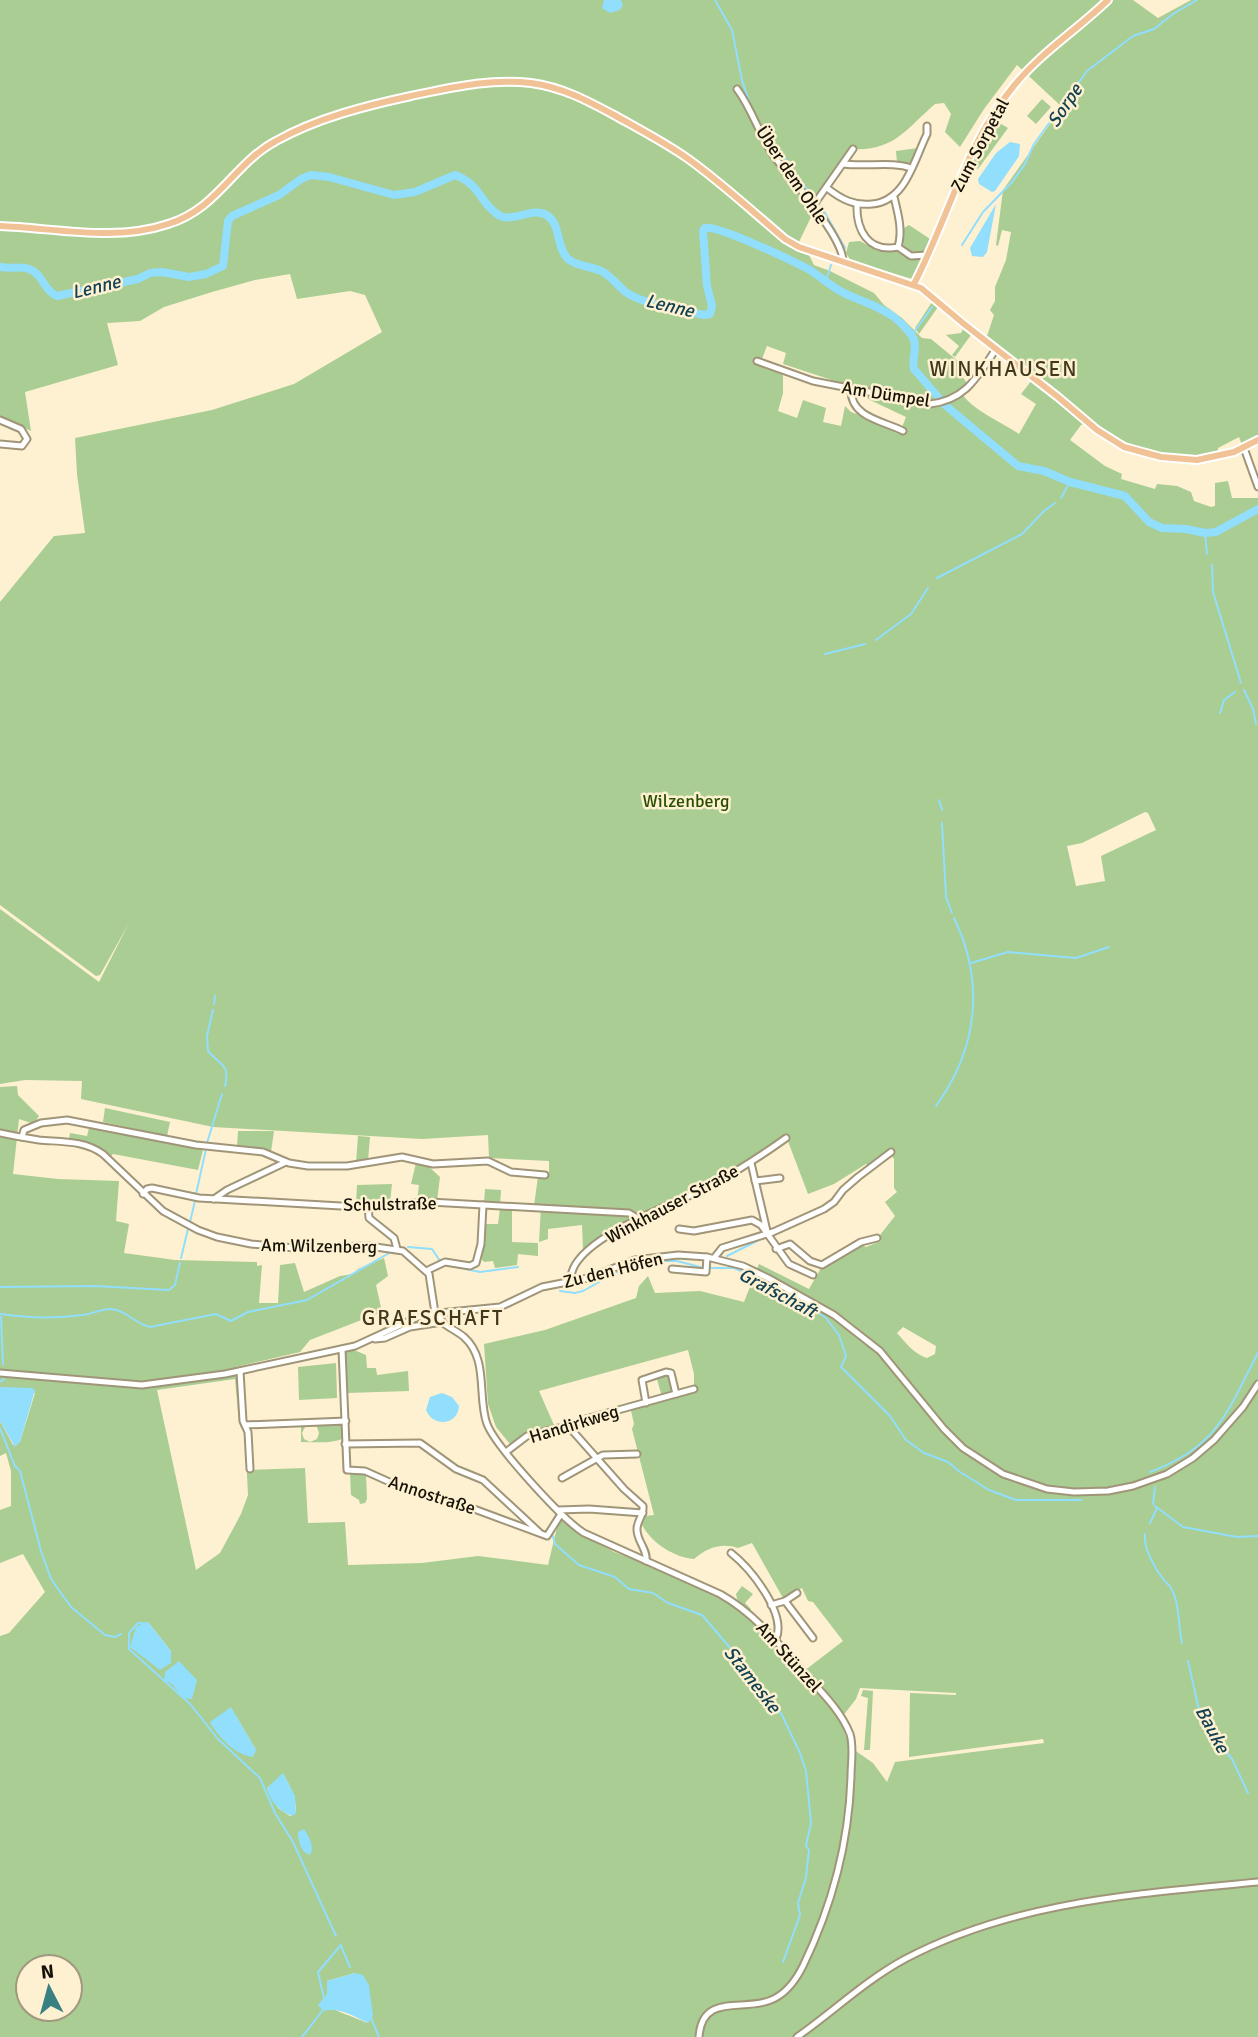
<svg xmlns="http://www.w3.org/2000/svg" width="1258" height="2037" font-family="Signika,sans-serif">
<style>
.green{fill:#a9cd93;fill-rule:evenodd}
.water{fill:#91defd}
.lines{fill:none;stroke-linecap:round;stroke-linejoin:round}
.stream{stroke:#91defd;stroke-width:2}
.river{stroke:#91defd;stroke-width:8}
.minor-casing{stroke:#a09578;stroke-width:9}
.major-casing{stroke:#fff;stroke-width:10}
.minor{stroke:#fff;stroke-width:5}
.major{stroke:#f1c295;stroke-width:6}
.labels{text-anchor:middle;stroke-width:5;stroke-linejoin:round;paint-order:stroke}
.street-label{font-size:18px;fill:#161207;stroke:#fdf1d1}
.park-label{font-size:18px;fill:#295000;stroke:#fdf1d1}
.water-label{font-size:19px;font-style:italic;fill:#154253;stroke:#fdf1d1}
.quarter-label{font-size:21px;letter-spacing:2px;fill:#41371c;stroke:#fdf1d1}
</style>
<rect width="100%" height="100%" fill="#fdf1d1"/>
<g class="green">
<path d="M0 0H1133L1158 18 1191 0H1258V435L1242 445 1239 437 1218 448V454C1168 461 1132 449 1089 422L1081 425 1070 440 1105 466 1122 474 1121 479 1155 489 1157 484 1177 486 1191 492 1194 501 1211 507 1215 506V483L1228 481 1232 498H1258V2037H0V1636L9 1633 45 1592 23 1554 0 1563V1510L11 1506V1471L6 1453 0 1456V1421L13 1445 20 1442 35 1393 0 1387V1087L17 1086 18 1095 39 1116 34 1124 19 1119 13 1174 58 1179 119 1181 116 1221 129 1224 124 1253 175 1260 257 1262V1266L262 1265 259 1303H278L280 1265 295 1263 304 1292 340 1276 353 1274 358 1269 384 1258 388 1276 376 1285 382 1312 310 1340 300 1352 236 1367 240 1423 246 1434 249 1470 305 1468 308 1523 345 1522 348 1565 422 1563 478 1556 548 1565 559 1519 614 1552 681 1577 729 1600 744 1613 774 1640 804 1675 840 1720 850 1747 873 1763 887 1782 895 1762 1044 1743 1043 1739 909 1757 910 1693 956 1695V1693L860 1688 856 1699 842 1717 804 1671 843 1641 813 1602 808 1601 802 1588 783 1598 752 1543 738 1548C722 1542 706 1548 694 1559 673 1557 652 1543 642 1525L645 1516 654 1515 632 1429 634 1424 630 1406 662 1397 656 1376 667 1373 670 1375 673 1394 694 1388V1374L688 1350 539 1391 554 1425 523 1435 510 1444 496 1427 488 1404 484 1344 545 1330 636 1298 639 1286 648 1276 655 1293 700 1291 744 1302 759 1264 809 1289 821 1268 860 1244 866 1247 881 1241 880 1235 895 1216 885 1202 897 1192 894 1188V1159L889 1153 869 1166 866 1164 834 1184 808 1194 786 1136 750 1161 701 1188 635 1216 606 1233 583 1251 582 1225 548 1229V1239L539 1242 541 1207 534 1206 538 1176H549V1161L489 1158 488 1135 422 1139 213 1127 81 1099 82 1081 25 1080 0 1084V909L99 982 129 923 100 975 96 976 0 905V602L54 536 85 533 77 474 75 438 212 410 294 384 382 332 365 295 350 291 297 299 290 274 255 280 212 292 164 307 140 321 107 323 118 365 25 392 31 431 0 416ZM1017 65 1062 107 1003 190 996 245 998 246 1002 230 1011 232 1006 260 995 287V301L990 310 994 315 987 336 1036 375 1021 394 1036 404 1019 434C1000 421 974 411 962 394L968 385 961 374 965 367 931 339 922 338 902 318 884 305 874 293 830 271 814 265 809 255 796 248 814 211 811 206 851 149C894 152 907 128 935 104L944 103 951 114 945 132 960 147 984 109ZM767 346 786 353 783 364 850 386 870 400 906 417 901 430 851 412 845 406 841 426 823 422 826 408 803 400 797 418 778 411 783 393V371L760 364ZM1145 812 1148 813 1156 830 1101 856 1105 881 1076 886 1067 846 1082 843ZM903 1327 936 1346 935 1354 927 1358C914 1354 906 1343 897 1333ZM235 1379 239 1423 245 1435 248 1495 241 1514 220 1553 196 1570 157 1390ZM148 1622 171 1651V1663L155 1664 131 1647ZM236 1716 256 1750 222 1738 211 1724ZM283 1774C291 1787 296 1797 296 1813L290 1816 278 1808 267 1788ZM28 1967H70V2009H28ZM355 1973 367 2023C353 2016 333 2012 323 2001L327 1994V1981Z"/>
<path d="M1042 99 1051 107 1036 124 1027 116Z"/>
<path d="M996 121 1008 128 978 169 970 165Z"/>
<path d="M918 148 910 164 897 162 896 151Z"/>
<path d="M909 225 930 239 924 253 912 254 904 250 901 230Z"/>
<path d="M860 241 876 250 897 252 912 260 923 259 912 279 851 261 846 253 849 242Z"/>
<path d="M932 302 938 307 919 334 915 328Z"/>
<path d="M963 329 971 335 955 357 952 355 959 346 946 335 961 333Z"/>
<path d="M105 1108 170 1122 167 1136 103 1122Z"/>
<path d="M89 1128 203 1150 198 1170 113 1154 110 1157 91 1144 69 1139 70 1133 87 1136Z"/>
<path d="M238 1131H274L271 1152 237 1147Z"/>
<path d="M358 1136 370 1137 368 1161 356 1163Z"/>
<path d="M416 1163 427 1165 440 1177 437 1201H417L419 1185 411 1184Z"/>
<path d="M392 1184 390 1202 356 1204 357 1185Z"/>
<path d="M485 1189 501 1190 500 1205 484 1203Z"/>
<path d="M500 1208 512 1209V1242L538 1243V1256L518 1254 517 1265 495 1268 493 1261 484 1262 480 1257 484 1224H498Z"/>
<path d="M354 1350 366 1355 367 1368H376L377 1375 408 1371 409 1391 347 1393 345 1352Z"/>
<path d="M336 1363 337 1398 299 1400 298 1367Z"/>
<path d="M341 1423 344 1424V1438C332 1444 315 1442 301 1442V1425L309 1424 305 1427 302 1433 304 1439 310 1442 317 1439 319 1433 317 1427 311 1424Z"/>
<path d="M359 1472 366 1474 367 1499 365 1503 360 1504 359 1500 351 1495 350 1473Z"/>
<path d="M742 1586 753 1594 745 1603 751 1609 750 1613 738 1603 736 1594Z"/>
<path d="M863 1690 873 1691 870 1750H864L868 1698 861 1696Z"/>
</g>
<g class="water">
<path d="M604 0H621L623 5 620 10 610 13 602 8Z"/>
<path d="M1010 142 1020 144 1019 156 995 191 992 192 979 184 978 179 996 153Z"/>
<path d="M996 204 987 252 983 257 972 256 970 248Z"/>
<path d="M0 1387 32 1388 35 1390 20 1442 15 1447 0 1421Z"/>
<path d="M442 1393 452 1397 459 1406C458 1425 433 1428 426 1410L430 1397Z"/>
<path d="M145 1622H148L171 1651V1663L160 1670 130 1647 136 1627Z"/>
<path d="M179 1661 197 1680 192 1699 183 1698 172 1684 164 1680 165 1672Z"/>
<path d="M231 1707 256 1750 253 1757C235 1755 221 1739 211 1724L210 1722Z"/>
<path d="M283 1773 295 1796 296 1813 293 1816C280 1812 270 1802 267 1788Z"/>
<path d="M304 1829C309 1836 315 1847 310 1855 301 1853 298 1841 298 1832Z"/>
<path d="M355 1973 363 1975 369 1985 373 2016 368 2023C353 2016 340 2007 323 2011L318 2005 327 1994V1981Z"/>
</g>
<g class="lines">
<g class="stream">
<path d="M715 0 732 30 742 80 752 110"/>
<path d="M760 125 812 196"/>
<path d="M821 206 845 248 844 251"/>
<path d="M962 245 983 212 1012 182 1025 164 1034 144 1087 71 1133 36 1154 29 1173 14 1197 0"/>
<path d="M826 281 831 265"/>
<path d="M912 335 932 307"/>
<path d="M1061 498 1070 482"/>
<path d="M1205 533 1207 554"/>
<path d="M1212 565 1213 592 1241 683"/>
<path d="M937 578 1022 534 1044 511 1055 503"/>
<path d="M876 640 911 614 928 588"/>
<path d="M825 654 865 644"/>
<path d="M1244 690 1253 709 1256 724"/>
<path d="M1220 713 1224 700 1235 692"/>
<path d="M939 800 942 810"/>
<path d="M942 823 946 897 952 913"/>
<path d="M971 963 1008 952 1076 958 1109 947"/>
<path d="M214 1004 215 996"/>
<path d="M213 1010 207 1036 208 1051C221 1066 230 1064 225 1086"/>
<path d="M936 1106C978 1048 985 982 954 918"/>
<path d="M207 1143 222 1094"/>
<path d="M196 1194 206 1149"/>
<path d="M190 1222 195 1201"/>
<path d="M408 1247 432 1249 442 1264 480 1272 518 1267"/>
<path d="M727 1256 761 1239"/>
<path d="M181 1258 188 1229"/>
<path d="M0 1287 95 1286 169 1290 175 1285 180 1263"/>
<path d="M560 1291 575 1293 583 1291 619 1271 657 1261H677L704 1268H734L759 1279 825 1317 839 1335 846 1356 841 1367 890 1416 906 1440 924 1453 948 1462 960 1472 989 1490 1016 1500H1081"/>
<path d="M0 1314C28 1318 55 1319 83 1315 92 1314 101 1309 110 1309 125 1309 135 1324 150 1327L216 1314 231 1321 248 1312 307 1300 391 1252"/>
<path d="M1 1317 3 1364"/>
<path d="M0 1382 4 1379"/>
<path d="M0 1428 15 1466 20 1471 41 1551 51 1579 71 1607 105 1635 115 1637 121 1634"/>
<path d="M1150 1472C1219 1446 1226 1413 1258 1353"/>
<path d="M1153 1504 1155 1487"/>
<path d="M1155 1506 1183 1527 1237 1537 1258 1536"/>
<path d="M1150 1523 1157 1508"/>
<path d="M552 1533 555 1544 579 1565 615 1577 629 1589 653 1593 668 1603 702 1615 743 1663 757 1688 781 1713 800 1753 806 1771 811 1823 806 1846 809 1850 806 1877 798 1903 800 1915 783 1962"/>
<path d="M1145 1534C1143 1548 1155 1569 1164 1580 1166 1583 1170 1585 1171 1588 1180 1604 1178 1625 1182 1643"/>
<path d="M143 1623H138L129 1633V1649L190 1704 218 1739 260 1778 275 1813 293 1842 336 1936"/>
<path d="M1188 1661 1199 1710 1206 1716 1215 1739 1232 1759 1248 1793"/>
<path d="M341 1946 350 1967"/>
<path d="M324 1998 318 1972 341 1945"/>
<path d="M371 2018 379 2037"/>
<path d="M302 2037 323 2010"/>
</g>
<path class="river" d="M0 267C9 269 21 266 29 269 43 274 43 290 57 296L138 279 150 273 162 272 189 277 206 274 223 266 228 221 232 216 279 195 301 179 311 175 329 177 394 195 415 192 455 175C481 185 478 200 497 214 511 225 533 205 548 216 561 226 556 247 568 259 577 267 593 266 603 272 612 277 619 287 627 293 643 304 684 310 704 315L710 314 712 306 707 286 703 231 705 228C718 225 795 262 810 270 822 278 833 288 846 294 863 302 880 306 895 318 900 322 906 328 910 333 920 345 911 356 914 369L945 405 1018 466 1044 471 1070 482 1125 496 1149 522 1162 528 1186 529 1205 533 1216 532 1258 509"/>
<g class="minor-casing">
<g id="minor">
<path d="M737 89C752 109 759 134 773 155 789 177 844 237 843 262"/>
<path d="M844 164C865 167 893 161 911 168"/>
<path d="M827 188C841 199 854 206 872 204 906 201 914 160 927 134V126"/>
<path d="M857 204C856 230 868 253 898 247 903 231 898 213 894 197"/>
<path d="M813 206 853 149"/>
<path d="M898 247 911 256 928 255"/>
<path d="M757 361 813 381 930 404C966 400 977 377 996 349"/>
<path d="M851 390C851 418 884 421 903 431"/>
<path d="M0 420 21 429 27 439 22 446 0 444"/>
<path d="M1244 448 1258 487"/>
<path d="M0 1133C13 1136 26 1138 39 1140 61 1142 84 1140 103 1154L163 1211 198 1230 217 1237 251 1244 295 1248 369 1246 403 1251 429 1274 435 1313"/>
<path d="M22 1137 24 1130 41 1123 67 1120 196 1145 263 1152 289 1163 308 1166H347L402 1157 433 1164 488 1161 511 1172 545 1175"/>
<path d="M751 1163 767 1231"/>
<path d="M755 1181 780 1178"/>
<path d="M143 1194 147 1189 152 1188 199 1198 341 1206H372L430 1202 629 1213 637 1218"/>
<path d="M214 1199 227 1190 286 1162"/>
<path d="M368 1206 369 1218 394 1238 397 1249"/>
<path d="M679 1229 694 1231 752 1220 761 1225 789 1264 813 1275"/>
<path d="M776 1249 790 1244 810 1261 822 1265 861 1242 877 1238"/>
<path d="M714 1258 722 1248 773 1232 824 1209 834 1202 843 1190 858 1177 891 1152"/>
<path d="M672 1269 706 1272 707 1257"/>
<path d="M426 1271 445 1262 470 1266 476 1263 481 1244 483 1205"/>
<path d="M571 1281C567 1240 678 1203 708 1187 736 1172 761 1156 786 1138"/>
<path d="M439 1313 442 1322C449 1328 457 1331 464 1337 489 1359 477 1397 487 1424 496 1447 563 1520 584 1533L720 1594C752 1612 775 1639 798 1666 815 1686 840 1708 850 1734 854 1747 851 1763 851 1776 849 1844 832 1906 803 1966 796 1980 786 1994 771 2000 744 2012 702 1992 699 2037"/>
<path d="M375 1339 385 1338 410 1327 442 1322"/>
<path d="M342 1349 347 1470 365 1471 405 1489 466 1506 547 1536 561 1514"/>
<path d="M240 1371 243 1421 248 1432 250 1469"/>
<path d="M0 1373 142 1385 225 1374 355 1346 418 1317 439 1313 500 1307 542 1287 588 1278 635 1260 678 1255 707 1257 743 1266 768 1278 834 1315 880 1351 944 1429 963 1448 1003 1474 1047 1489 1074 1492 1108 1491 1133 1486 1167 1474 1193 1458 1214 1440 1243 1407 1258 1384"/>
<path d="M646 1403 642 1380 666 1372 671 1373 676 1394"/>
<path d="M245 1425 346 1421"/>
<path d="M570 1428 624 1489 643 1506C644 1515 638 1519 637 1528 636 1541 648 1549 646 1561"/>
<path d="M345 1444 420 1443 456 1469 483 1480 539 1532"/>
<path d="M506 1452 527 1436 558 1428H570L582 1420 694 1389"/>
<path d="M562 1478 603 1455 637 1454"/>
<path d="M558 1510 589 1509 643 1513"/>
<path d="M731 1553C750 1568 787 1613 776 1639"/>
<path d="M785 1601 813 1638"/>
<path d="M771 1605 785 1601 797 1593"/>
<path d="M797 2037C834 2011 866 1980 905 1959 1014 1901 1138 1894 1258 1882"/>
</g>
</g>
<g class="major-casing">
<g id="major">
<path d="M0 226C55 228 115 242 168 224 218 209 234 163 276 141 317 118 365 106 411 96 450 88 490 78 531 83 562 87 588 101 614 115 639 129 664 142 687 158 722 183 753 212 785 239L799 247 921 288 964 324 1058 397 1097 430 1124 447 1161 457 1197 460 1234 452 1258 440"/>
<path d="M914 284C948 219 965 145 1013 87 1040 53 1077 30 1108 0"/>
</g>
</g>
<use href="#minor" class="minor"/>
<use href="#major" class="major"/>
</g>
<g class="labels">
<g class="street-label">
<text transform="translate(980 145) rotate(-62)" y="6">Zum Sorpetal</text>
<text transform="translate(792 175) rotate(56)" y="6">Über dem Ohle</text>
<text transform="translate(886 394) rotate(9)" y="6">Am Dümpel</text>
<text transform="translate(390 1204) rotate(-1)" y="6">Schulstraße</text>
<text transform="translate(672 1204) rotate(-28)" y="6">Winkhauser Straße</text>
<text transform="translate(319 1246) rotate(1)" y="6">Am Wilzenberg</text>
<text transform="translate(613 1270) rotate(-14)" y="6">Zu den Höfen</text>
<text transform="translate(574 1424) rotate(-17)" y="6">Handirkweg</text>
<text transform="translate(432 1495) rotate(18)" y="6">Annostraße</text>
<text transform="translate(789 1657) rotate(48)" y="6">Am Stünzel</text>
</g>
<g class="park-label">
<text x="686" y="807">Wilzenberg</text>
</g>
<g class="water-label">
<text transform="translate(1064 105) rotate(-56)" y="7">Sorpe</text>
<text transform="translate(96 286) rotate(-14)" y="7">Lenne</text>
<text transform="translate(670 305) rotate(13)" y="7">Lenne</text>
<text transform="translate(778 1292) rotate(28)" y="7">Grafschaft</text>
<text transform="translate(753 1679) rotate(52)" y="7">Stameske</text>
<text transform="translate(1213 1729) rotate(62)" y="7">Bauke</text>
</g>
<g class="quarter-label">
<text x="1004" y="376">WINKHAUSEN</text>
<text x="433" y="1325">GRAFSCHAFT</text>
</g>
</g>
<g transform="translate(49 1988) rotate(354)"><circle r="33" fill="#fdf1d1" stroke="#a19880" stroke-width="2"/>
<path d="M0-5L12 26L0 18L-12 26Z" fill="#388082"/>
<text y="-10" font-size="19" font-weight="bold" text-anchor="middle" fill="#161207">N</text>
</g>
</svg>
